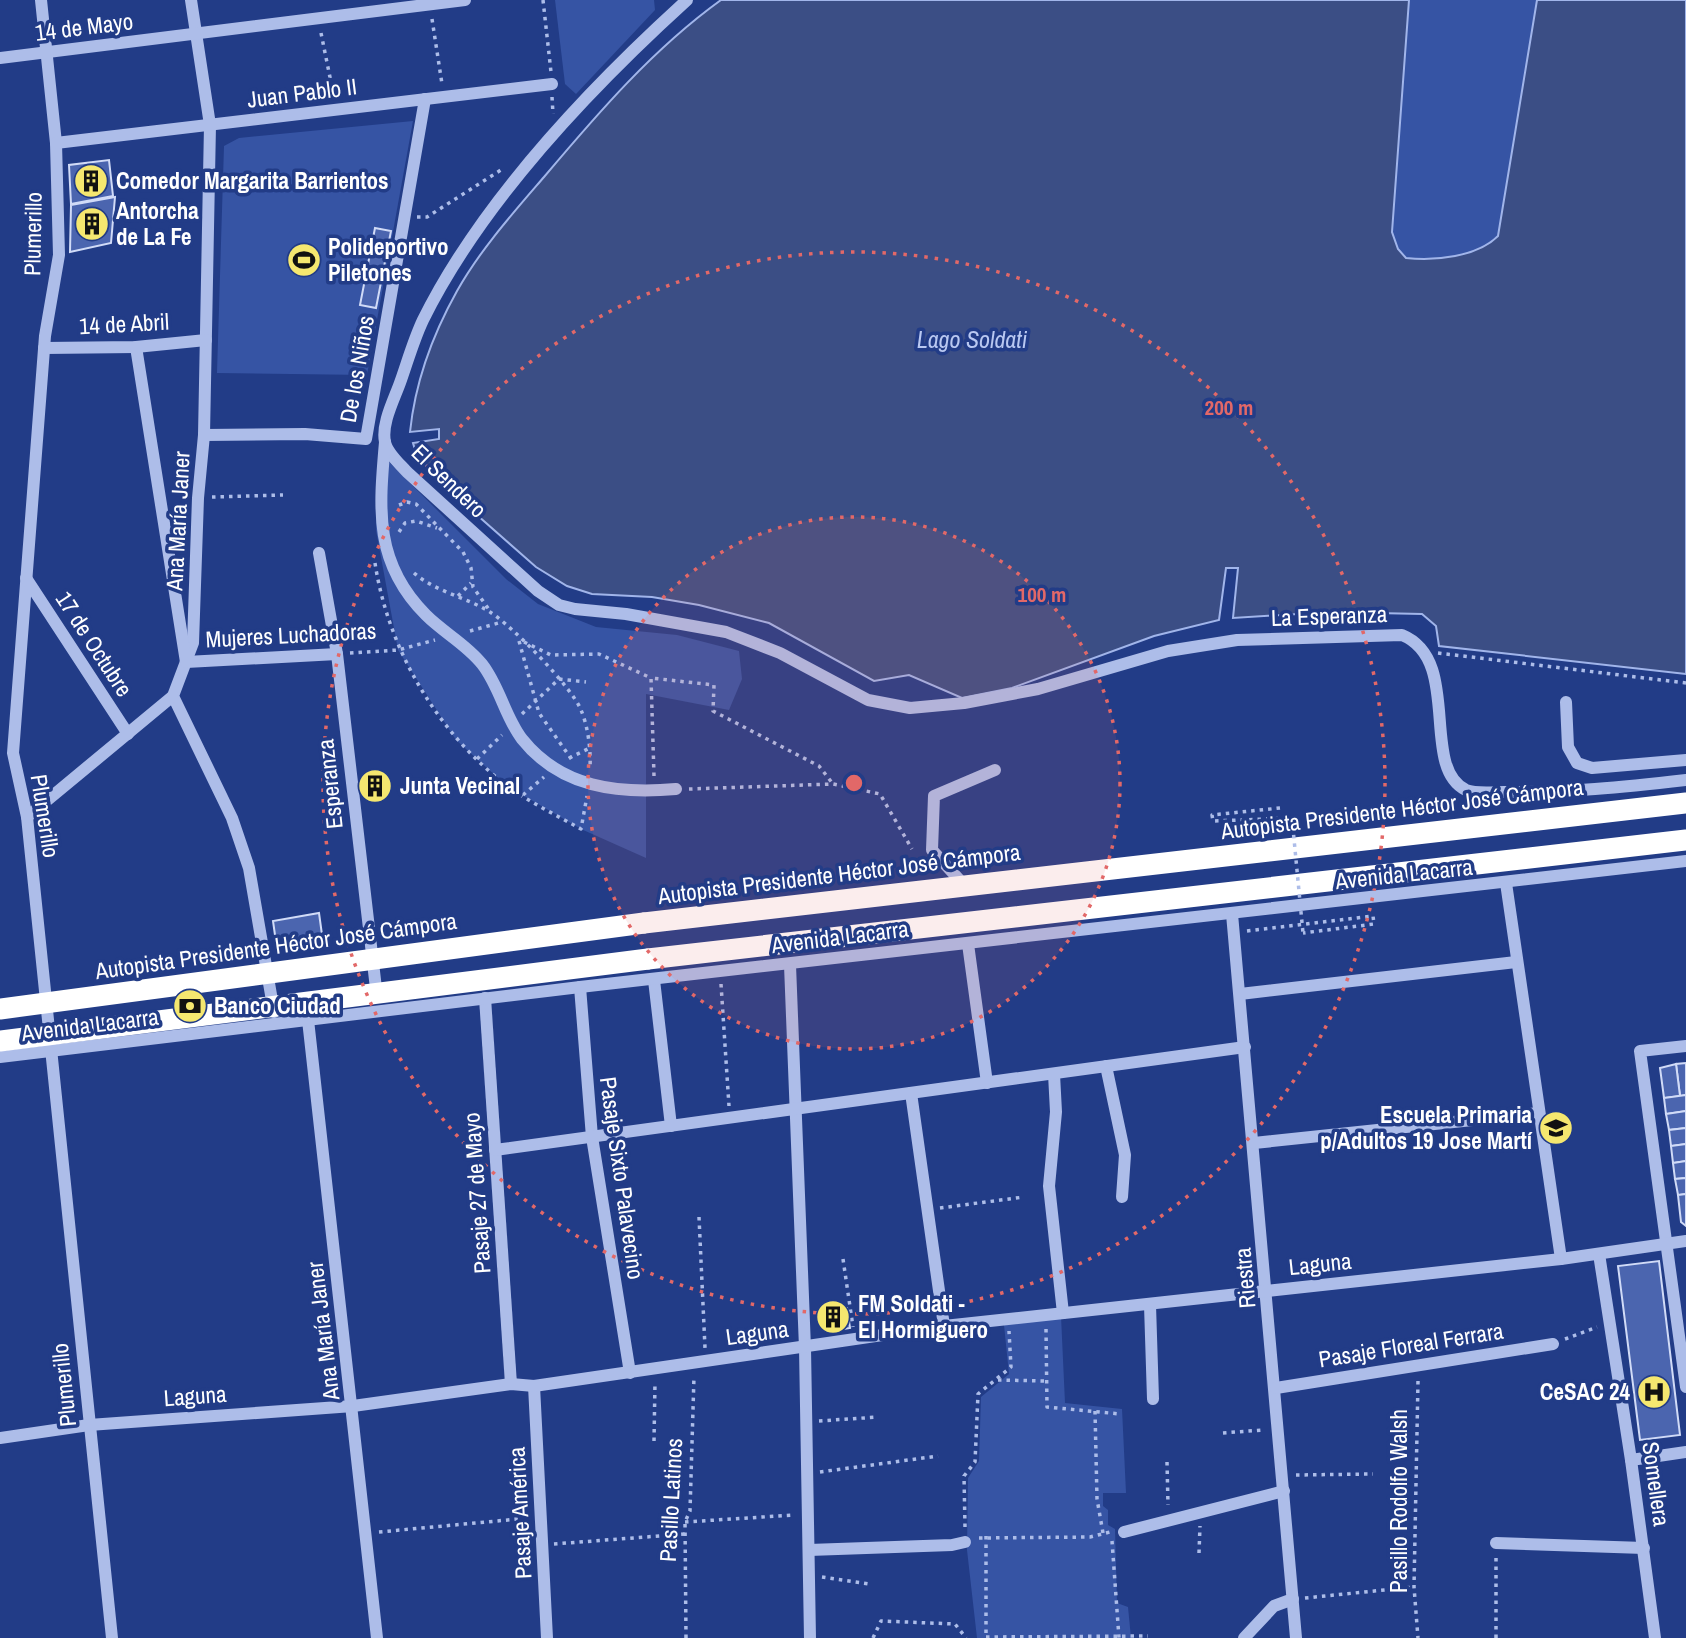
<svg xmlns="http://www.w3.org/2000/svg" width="1686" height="1638" font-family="'Archivo Narrow',sans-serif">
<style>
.green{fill:#3654a4}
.water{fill:#3b4e85;stroke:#a1b5ea;stroke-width:2}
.building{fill:#4b65af;stroke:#d1dbf7;stroke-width:2}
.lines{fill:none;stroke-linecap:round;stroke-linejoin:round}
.path{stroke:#adbde9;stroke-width:3.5;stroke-dasharray:3.5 5;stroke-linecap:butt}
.minor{stroke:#adbde9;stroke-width:12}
.highway{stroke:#fff;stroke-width:21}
.path-bridge{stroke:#adbde9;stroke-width:3.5;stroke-dasharray:3.5 5;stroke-linecap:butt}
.highway-bridge{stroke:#fff;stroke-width:21}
.ring{fill:none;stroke:#e26868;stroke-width:3.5;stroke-dasharray:3.5 7}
.labels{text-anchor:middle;stroke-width:7;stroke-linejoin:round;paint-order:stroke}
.street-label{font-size:23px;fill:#fff;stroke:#223c87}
.poi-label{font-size:23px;font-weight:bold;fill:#fff;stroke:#223c87;text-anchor:start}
.water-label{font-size:24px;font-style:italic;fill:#b9c8f1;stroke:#223c87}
.centre{fill:#e26868;stroke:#223c87;stroke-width:3.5}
.ring-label{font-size:21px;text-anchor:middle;font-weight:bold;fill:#e26868;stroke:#223c87;stroke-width:7;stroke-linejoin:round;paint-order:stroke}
</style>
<rect width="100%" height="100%" fill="#223c87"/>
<g class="green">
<path d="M555 0H654L655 10 576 94 565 84Z"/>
<path d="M1409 0H1537L1498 236C1477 257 1436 261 1406 258L1398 249 1392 232Z"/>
<path d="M413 121 367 375 217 373 224 146 239 138Z"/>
<path d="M389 462 506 579 538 604 596 627 677 635 739 651 742 679 729 710 646 694V858L581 829 507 786 456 740 398 650 376 530 378 478Z"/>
<path d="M1061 1316 1065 1403 1122 1409 1126 1493H1103V1506L1108 1510V1525L1115 1529 1117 1603 1128 1607 1131 1638H977L967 1550 968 1478 979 1461 981 1397 1009 1374 1004 1325Z"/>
</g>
<path class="water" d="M721 0H1409L1392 232 1398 249 1406 258C1435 261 1477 257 1498 236L1537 0H1686V674L1439 646 1436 626 1422 614 1331 612 1233 618 1238 568H1226L1219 620 1154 636 1012 688 962 698 909 675 874 681 769 623 699 605 652 597 592 594 567 586 536 567 460 500 433 474 416 453 413 443 439 439V429L410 432C415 383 433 334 457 291 480 250 513 213 544 177 598 113 653 49 721 0Z"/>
<g class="building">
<path d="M109 160 113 196 71 204 69 165Z"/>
<path d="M115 197 111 243 70 252 71 205Z"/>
<path d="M375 228 391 231 376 308 360 305Z"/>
<path d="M382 775 387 794H367L363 778Z"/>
<path d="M319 913 323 942 277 949 273 921Z"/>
<path d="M1686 1063V1095L1680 1096 1676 1064Z"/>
<path d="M1676 1064 1680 1096 1664 1098 1660 1068Z"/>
<path d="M1686 1095V1111L1666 1114 1664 1098Z"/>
<path d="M1686 1111V1128L1669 1130 1666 1114Z"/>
<path d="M1686 1128V1144L1671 1146 1669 1130Z"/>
<path d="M1686 1144V1161L1673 1163 1671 1146Z"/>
<path d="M1686 1161V1178L1675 1179 1673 1163Z"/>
<path d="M1686 1178V1194L1678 1195 1675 1179Z"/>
<path d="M1686 1194V1226L1681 1222 1678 1195Z"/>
<path d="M1659 1261 1680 1435 1640 1440 1618 1266Z"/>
<path d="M847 1308 850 1328 832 1331 818 1322 817 1312Z"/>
</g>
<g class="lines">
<g class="path">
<path d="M543 0 551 72"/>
<path d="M432 19 442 84"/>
<path d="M321 33 334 97"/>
<path d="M552 97 553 114"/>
<path d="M417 217H427L504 168"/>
<path d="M212 497 283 495"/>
<path d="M399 505 407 502 416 504 463 552 471 568 473 587 490 611"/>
<path d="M399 532 405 523 416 521 437 528"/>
<path d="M375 563C388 649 437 732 506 785 529 802 556 815 581 829L587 796"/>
<path d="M414 573C436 592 466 597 490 612 511 625 572 687 581 710 588 726 591 750 590 768"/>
<path d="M458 596 471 583"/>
<path d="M470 631 502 622"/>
<path d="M519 641 539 713 572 760"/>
<path d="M524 642 551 655 599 654 651 678"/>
<path d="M350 653 398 650 435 640"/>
<path d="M1438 653 1686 683"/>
<path d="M522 714 559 679 586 682"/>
<path d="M569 758 590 748"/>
<path d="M477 759 502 735"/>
<path d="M654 776 651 678 714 685 713 711 819 766 833 784"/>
<path d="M689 789 833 784 880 794 912 849"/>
<path d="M523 795 544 777"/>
<path d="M1280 808 1212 815 1213 821 1292 818"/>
<path d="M1247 931 1373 916 1374 924 1303 933"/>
<path d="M721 984 729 1106"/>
<path d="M940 1208 1024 1197"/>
<path d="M699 1217 705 1348"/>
<path d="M843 1259 853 1327"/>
<path d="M1046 1329 1047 1407 1120 1414"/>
<path d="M1565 1339 1597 1327"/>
<path d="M998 1380 1045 1381"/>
<path d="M1418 1381 1414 1587 1418 1638"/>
<path d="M1095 1411 1097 1499 1103 1533"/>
<path d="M819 1421 878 1417"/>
<path d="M1223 1433 1263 1430"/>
<path d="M654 1441 655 1382"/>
<path d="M1167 1462 1168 1505"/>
<path d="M820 1472 938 1456"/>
<path d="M1296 1475 1373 1474"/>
<path d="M685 1522 794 1515"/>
<path d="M965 1527 964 1476 975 1462 978 1394 1011 1367 1009 1331"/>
<path d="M379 1532 529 1518"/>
<path d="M986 1536V1638"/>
<path d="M979 1538 1090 1537 1110 1532"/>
<path d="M1112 1541 1119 1638"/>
<path d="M554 1544 685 1534"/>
<path d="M1199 1553 1200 1526"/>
<path d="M822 1577 869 1584"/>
<path d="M1305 1598 1414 1587"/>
<path d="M986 1637 1148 1636"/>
<path d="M686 1638 685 1522 690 1511 694 1376"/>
<path d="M873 1638 881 1621 955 1624 966 1638"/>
<path d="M1496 1638V1556"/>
</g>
<g class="minor">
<path d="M41 0 56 143 59 255 45 336 13 753 27 817 112 1638"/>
<path d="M191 0 210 125 204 435 198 498 193 643 173 696 232 818 249 868 274 1012"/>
<path d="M687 0C590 88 482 201 423 320 414 339 408 360 401 380 395 398 381 423 385 442 387 453 399 463 407 472L538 591 559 605 575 609 626 614 726 632 780 653 868 700 910 708 964 703 1038 689 1168 651 1237 640 1402 635C1463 660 1419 767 1466 790 1476 794 1493 792 1504 792 1565 793 1625 787 1686 780"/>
<path d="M0 58 465 0"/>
<path d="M56 143 552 84"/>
<path d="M136 347 186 662 337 654"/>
<path d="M44 348 136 347 206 340"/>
<path d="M204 435 305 434 366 439 425 99"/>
<path d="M385 442C379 510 374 563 426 615 444 633 466 644 482 664 500 687 505 717 522 739 561 788 618 794 676 789"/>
<path d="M319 553 337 654 377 997"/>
<path d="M26 578 128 734"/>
<path d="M1566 702 1568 747 1577 763 1592 768 1686 760"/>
<path d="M27 817 173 696"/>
<path d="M1506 883 1561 1259"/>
<path d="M965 886 932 850 934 796 995 770"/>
<path d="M1232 914 1296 1638"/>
<path d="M968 944 987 1083"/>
<path d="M790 965 805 1348 810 1638"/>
<path d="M654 980 671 1126"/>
<path d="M580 987 592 1137 630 1373"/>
<path d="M1240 994 1516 962"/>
<path d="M485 998 511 1384"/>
<path d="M308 1020 377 1638"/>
<path d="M1686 1046 1640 1051 1686 1387"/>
<path d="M0 1057 580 987 1686 861"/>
<path d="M1106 1066 1125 1155 1122 1197"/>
<path d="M1054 1074 1056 1112 1049 1186 1063 1313"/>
<path d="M911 1093 944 1326"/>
<path d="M1254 1143 1539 1113"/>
<path d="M495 1150 1245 1047"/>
<path d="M1599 1254 1631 1460 1655 1638"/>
<path d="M1150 1305 1153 1399"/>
<path d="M534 1386 547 1638"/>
<path d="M1276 1388 1553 1344"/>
<path d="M0 1438 89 1425 353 1406 511 1384 534 1386 944 1326 1561 1259 1686 1241"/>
<path d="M1631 1460 1686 1452"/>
<path d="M1124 1532 1284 1491"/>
<path d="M1496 1543 1644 1548"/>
<path d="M809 1550 952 1545 965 1542"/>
<path d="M1244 1638 1274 1606 1293 1599"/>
</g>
<g class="highway">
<path d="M644 923 1686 803"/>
<path d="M648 959 1686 840"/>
</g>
<path class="path-bridge" d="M1292 818 1303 933"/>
<g class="highway-bridge">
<path d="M0 1009 644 923"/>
<path d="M0 1041 648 959"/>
</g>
</g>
<circle cx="854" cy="783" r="266" fill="#e26868" fill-opacity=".12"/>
<g class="ring">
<circle cx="854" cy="783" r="266"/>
<circle cx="854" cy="783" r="531"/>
</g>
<defs>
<g id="building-disc" transform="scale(1.75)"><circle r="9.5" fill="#f5e76f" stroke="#223c87"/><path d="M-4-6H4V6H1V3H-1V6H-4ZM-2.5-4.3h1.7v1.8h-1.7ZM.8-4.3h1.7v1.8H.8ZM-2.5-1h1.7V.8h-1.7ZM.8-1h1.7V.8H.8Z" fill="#111"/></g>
<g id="stadium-disc" transform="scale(1.75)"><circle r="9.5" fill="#f5e76f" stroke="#223c87"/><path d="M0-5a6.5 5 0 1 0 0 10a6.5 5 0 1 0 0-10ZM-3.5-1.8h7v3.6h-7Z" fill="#111"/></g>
<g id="bank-disc" transform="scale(1.75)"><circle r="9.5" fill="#f5e76f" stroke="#223c87"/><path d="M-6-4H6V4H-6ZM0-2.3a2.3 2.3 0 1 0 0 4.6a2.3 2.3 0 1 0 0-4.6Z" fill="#111"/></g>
<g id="school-disc" transform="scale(1.75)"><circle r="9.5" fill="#f5e76f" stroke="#223c87"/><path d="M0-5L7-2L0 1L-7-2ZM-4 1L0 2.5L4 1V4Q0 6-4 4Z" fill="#111"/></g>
<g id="hospital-disc" transform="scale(1.75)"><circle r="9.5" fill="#f5e76f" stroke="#223c87"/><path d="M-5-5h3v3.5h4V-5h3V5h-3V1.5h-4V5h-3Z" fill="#111"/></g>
</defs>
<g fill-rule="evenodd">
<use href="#building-disc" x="91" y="181"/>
<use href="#building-disc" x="92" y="224"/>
<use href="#stadium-disc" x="304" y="260"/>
<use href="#building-disc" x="375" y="786"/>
<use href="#bank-disc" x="190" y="1006"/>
<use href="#school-disc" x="1556" y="1128"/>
<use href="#building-disc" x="833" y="1317"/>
<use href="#hospital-disc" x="1654" y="1392"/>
</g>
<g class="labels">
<g class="street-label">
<text transform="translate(84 27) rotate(-7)" y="8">14 de Mayo</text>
<text transform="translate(302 93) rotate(-7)" y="8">Juan Pablo II</text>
<text transform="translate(33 234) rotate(-89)" y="8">Plumerillo</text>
<text transform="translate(124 324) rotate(-3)" y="8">14 de Abril</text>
<text transform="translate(357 369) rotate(-80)" y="8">De los Niños</text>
<text transform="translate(449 481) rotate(44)" y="8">El Sendero</text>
<text transform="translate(178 521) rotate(-87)" y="8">Ana María Janer</text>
<text transform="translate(1329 616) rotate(-2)" y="8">La Esperanza</text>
<text transform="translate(291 635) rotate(-3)" y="8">Mujeres Luchadoras</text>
<text transform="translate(94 644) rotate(57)" y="8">17 de Octubre</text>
<text transform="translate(330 784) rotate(-96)" y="8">Esperanza</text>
<text transform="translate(1402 809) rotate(-7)" y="8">Autopista Presidente Héctor José Cámpora</text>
<text transform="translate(45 816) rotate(81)" y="8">Plumerillo</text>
<text transform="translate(839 874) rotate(-7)" y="8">Autopista Presidente Héctor José Cámpora</text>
<text transform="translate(1404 874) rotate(-6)" y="8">Avenida Lacarra</text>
<text transform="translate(840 937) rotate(-7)" y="8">Avenida Lacarra</text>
<text transform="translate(276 946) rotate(-8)" y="8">Autopista Presidente Héctor José Cámpora</text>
<text transform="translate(90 1025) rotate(-7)" y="8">Avenida Lacarra</text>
<text transform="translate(622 1178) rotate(82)" y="8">Pasaje Sixto Palavecino</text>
<text transform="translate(477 1193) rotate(-94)" y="8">Pasaje 27 de Mayo</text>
<text transform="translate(1320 1264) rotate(-6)" y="8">Laguna</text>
<text transform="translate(1245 1278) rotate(-95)" y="8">Riestra</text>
<text transform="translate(323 1331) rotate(-97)" y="8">Ana María Janer</text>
<text transform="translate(757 1333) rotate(-8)" y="8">Laguna</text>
<text transform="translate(1411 1345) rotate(-9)" y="8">Pasaje Floreal Ferrara</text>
<text transform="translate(64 1385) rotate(-96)" y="8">Plumerillo</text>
<text transform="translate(195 1396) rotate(-4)" y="8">Laguna</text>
<text transform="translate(1656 1484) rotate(82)" y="8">Somellera</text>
<text transform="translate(671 1500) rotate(-87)" y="8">Pasillo Latinos</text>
<text transform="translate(1399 1501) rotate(-90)" y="8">Pasillo Rodolfo Walsh</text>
<text transform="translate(520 1513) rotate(-93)" y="8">Pasaje América</text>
</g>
<g class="poi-label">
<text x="116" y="189">Comedor Margarita Barrientos</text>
<text x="116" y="219">Antorcha<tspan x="116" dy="26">de La Fe</tspan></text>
<text x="328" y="255">Polideportivo<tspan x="328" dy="26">Piletones</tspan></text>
<text x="400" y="794">Junta Vecinal</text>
<text x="214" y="1014">Banco Ciudad</text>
<text x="1532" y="1123" text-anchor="end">Escuela Primaria<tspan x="1532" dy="26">p/Adultos 19 Jose Martí</tspan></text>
<text x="858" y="1312">FM Soldati -<tspan x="858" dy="26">El Hormiguero</tspan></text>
<text x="1630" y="1400" text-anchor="end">CeSAC 24</text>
</g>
<g class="water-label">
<text x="972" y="348">Lago Soldati</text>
</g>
</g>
<circle cx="854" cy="783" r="10" class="centre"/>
<g class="ring-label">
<text x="1229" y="415">200 m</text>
<text x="1042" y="602">100 m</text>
</g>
</svg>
